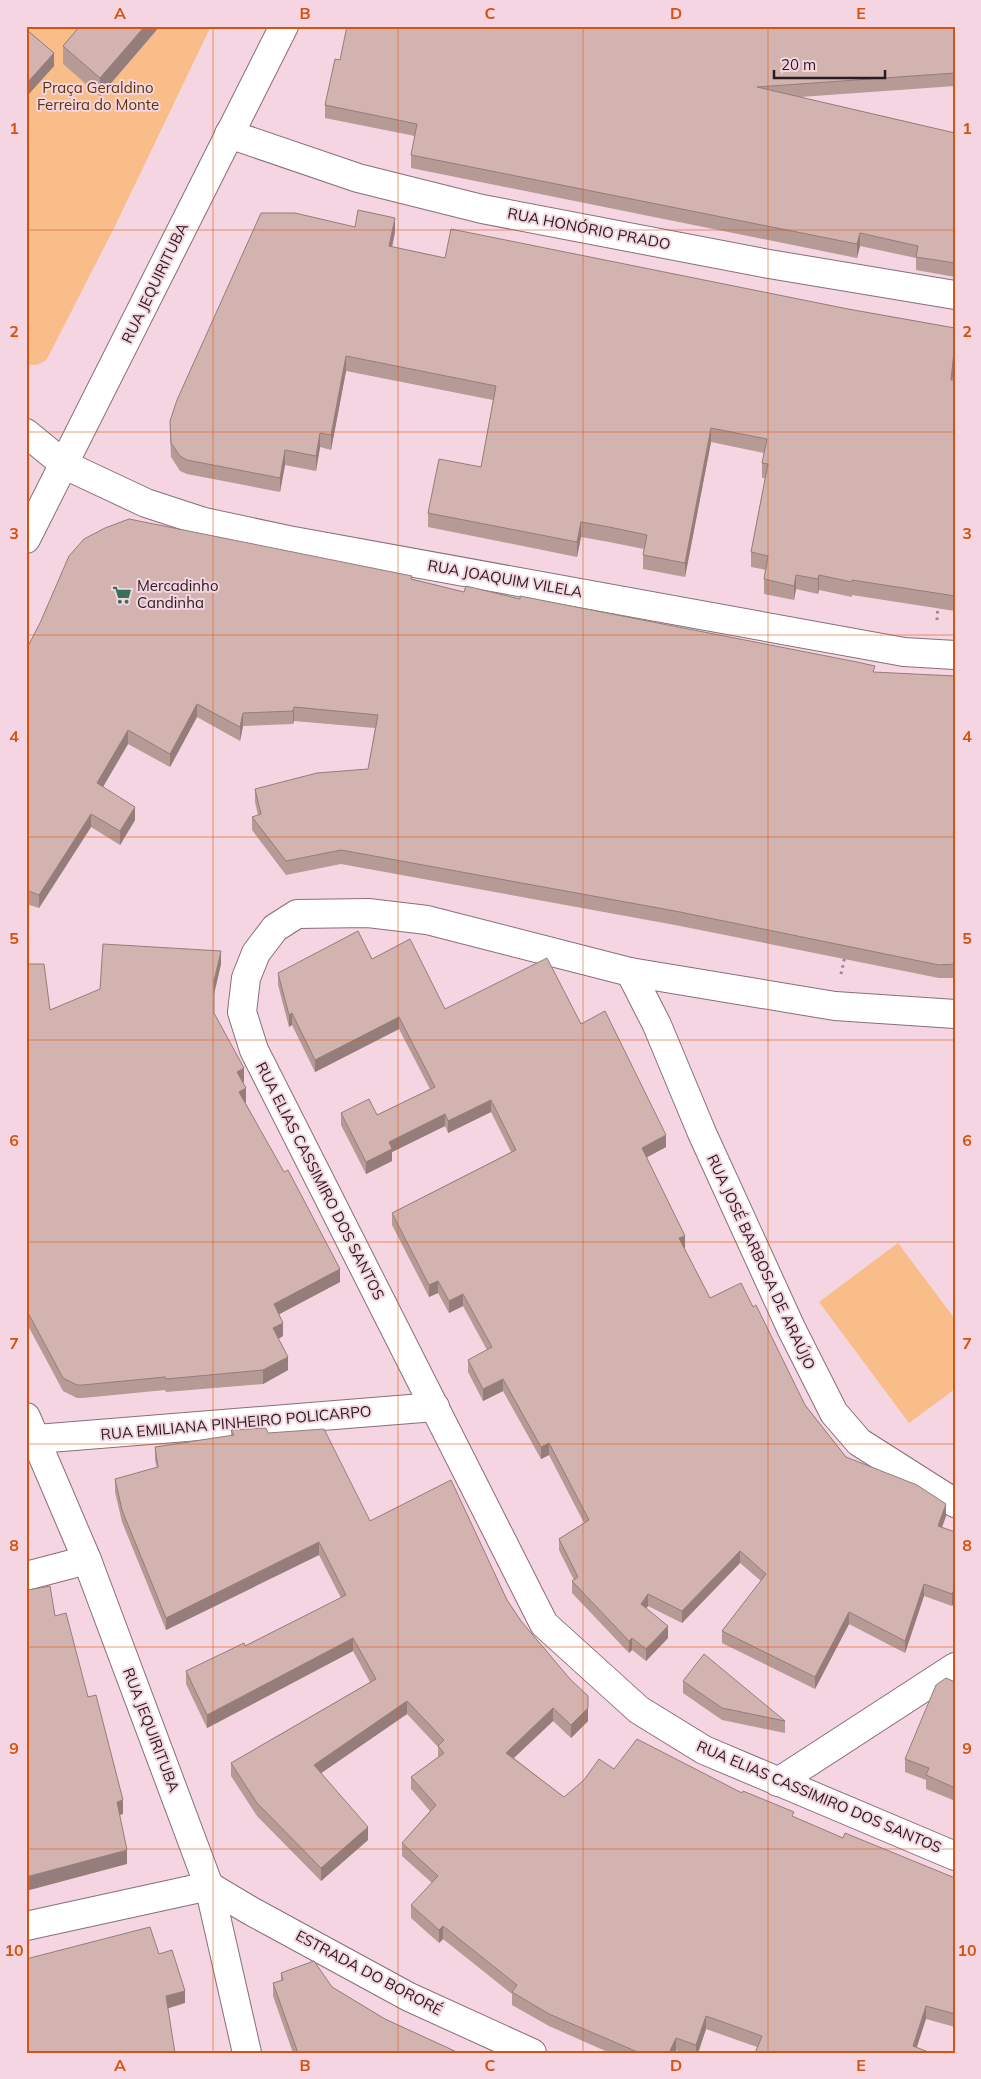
<svg xmlns="http://www.w3.org/2000/svg" width="981" height="2079" font-family="Mulish,sans-serif">
<style>
.green{fill:#f9bd89}
.lines{fill:none;stroke-linecap:round;stroke-linejoin:round}
.minor-casing{stroke:#896e78;stroke-width:30}
.tertiary-casing{stroke:#896e78;stroke-width:30}
.secondary-casing{stroke:#896e78;stroke-width:30}
.path{stroke:#9e8790;stroke-width:3;stroke-dasharray:2.5 4;stroke-linecap:butt}
.minor{stroke:#fff;stroke-width:28}
.tertiary{stroke:#fff;stroke-width:28}
.secondary{stroke:#fff;stroke-width:28}
.wall{fill:#b59a96}
.shaded-wall{fill:#947d7a}
.building{fill:#d3b3af;stroke:#947d7a}
.grid{fill:none;stroke:#d5530e;stroke-width:1;stroke-opacity:0.55}
.labels{text-anchor:middle;stroke-width:4;stroke-linejoin:round;paint-order:stroke}
.park-label{font-size:15px;fill:#603505;stroke:#f4d5e1}
.street-label{font-size:15px;fill:#271c20;stroke:#f4d5e1}
.poi-label{font-size:15px;fill:#271c20;stroke:#f4d5e1;text-anchor:start}
.neatline{fill:none;stroke:#d5530e;stroke-width:2}
.grid-label{font-size:16px;text-anchor:middle;font-weight:bold;fill:#d5530e}
</style>
<rect width="100%" height="100%" fill="#f4d5e1"/>
<g class="green">
<path d="M26 26H211L115 226 47 359C42 364 32 368 26 362Z"/>
<path d="M898 1243 955 1319V1389L909 1423 819 1302Z"/>
</g>
<g class="lines">
<g class="minor-casing">
<g id="minor">
<path d="M229 134 358 178 482 209 769 264 955 295"/>
<path d="M26 433 65 465 146 503 204 522 288 540 904 652 955 655"/>
<path d="M630 972 657 1025 702 1133 791 1328 834 1413 859 1442 955 1503"/>
<path d="M955 1014 835 1006 630 972 427 920 368 913 297 914 275 928 256 953 246 978 242 1012 254 1050 544 1624 639 1710 704 1750 955 1856"/>
<path d="M37 1439 435 1407"/>
<path d="M26 1576 87 1560"/>
<path d="M778 1782 955 1667"/>
<path d="M209 1886 251 1911 409 1997 532 2053"/>
</g>
</g>
<g class="tertiary-casing">
<path id="tertiary" d="M209 1886 247 2053"/>
</g>
<g class="secondary-casing">
<g id="secondary">
<path d="M26 539 284 26"/>
<path d="M26 1417 87 1560 209 1886 26 1926"/>
</g>
</g>
<g class="path">
<path d="M937 620 938 604"/>
<path d="M841 974 845 956"/>
</g>
<use href="#minor" class="minor"/>
<use href="#tertiary" class="tertiary"/>
<use href="#secondary" class="secondary"/>
</g>
<g class="wall">
<path d="M80 26H160L100 96 63 64V46Z"/>
<path d="M955 26V86L800 97 955 133V277L916 270V258L860 246 857 258 411 168V155L415 136 325 118V105L340 60Z"/>
<path d="M26 31 54 66 27 96 26 95Z"/>
<path d="M355 227 395 232 392 247 445 258 848 309 955 328V357L952 380H955V611L852 595V597L819 590 818 594 796 589 794 600 764 594V579L766 570 751 567V552L765 478H762V463L764 453 711 442 685 577 643 569V555L644 549 609 542 581 537 577 557 428 527V513L481 467 493 400 346 371 331 450 320 447 316 471 285 465 280 492 187 474 180 471 171 457 170 436V421Z"/>
<path d="M412 579 464 592 520 599 875 673 955 676V978H939L675 925 341 864 286 875 252 830V817L258 815 255 802V789L368 769 375 728 294 721 293 724 243 726 240 741 197 717 170 767 128 744 103 787 135 820 120 845 91 827 39 908 26 904V650Z"/>
<path d="M372 959 445 1009 581 1024 666 1147 646 1157 684 1248 710 1298 753 1307 805 1405 846 1457 946 1516 942 1527 955 1532V1600L952 1606 924 1596 905 1653 849 1624 815 1689 722 1643V1631L761 1581 740 1563 682 1623 648 1606 646 1608 668 1638 646 1661 632 1650 629 1653 572 1593V1581L574 1580 559 1550V1539L584 1523 549 1455 541 1459 503 1391 483 1401 468 1372V1360L487 1350 463 1306 449 1313 438 1293 429 1297 392 1225V1213L511 1152 491 1112 448 1133 445 1126 392 1152V1161L366 1174 341 1125V1113L377 1115 430 1089 399 1029 315 1072 292 1025 289 1027 278 985V973Z"/>
<path d="M26 964 50 1010 221 964 214 994V1013L244 1082H243L246 1102H245L340 1282 279 1314 283 1336 278 1339 288 1370 263 1384 166 1392 165 1390 83 1398H77L63 1391 26 1322Z"/>
<path d="M231 1430 268 1433 370 1521 507 1600 588 1721 571 1738 553 1721 514 1758 564 1797 614 1769 742 1793 794 1817 843 1838 955 1878V2027L926 2019 757 2047 706 2029 698 2053H682L676 2050 675 2053H610L549 2026 512 2005V1994L443 1939 439 1943 411 1918V1905L432 1883 402 1856V1843L430 1811 411 1789V1777L438 1757V1747L407 1714 321 1773 368 1840 321 1881 257 1816 231 1776V1763L370 1682 353 1651 207 1728 186 1684V1671L245 1646 341 1598 319 1555 166 1630 122 1522 115 1492V1479L157 1468 155 1460V1447L231 1436Z"/>
<path d="M683 1681 785 1721V1733L722 1720 683 1693Z"/>
<path d="M955 1682 953 1800 926 1789V1780L905 1772V1759Z"/>
<path d="M281 1973 332 1987 385 2019 459 2053H293L273 1996V1983L281 1981Z"/>
</g>
<g class="shaded-wall">
<path d="M145 26H160L100 96V78Z"/>
<path d="M54 53V66L27 96V83Z"/>
<path d="M395 218V232L389 261V246Z"/>
<path d="M860 233V246L857 258V244Z"/>
<path d="M955 342V357L951 394V380Z"/>
<path d="M346 356V371L331 450V435Z"/>
<path d="M711 428V442L685 577V563Z"/>
<path d="M320 433V447L316 471V456Z"/>
<path d="M285 450V465L280 492V478Z"/>
<path d="M581 522V537L577 557V542Z"/>
<path d="M796 575V589L794 600V586Z"/>
<path d="M819 575V590L818 594V579Z"/>
<path d="M197 704V717L170 767V754Z"/>
<path d="M294 707V721L293 724V711Z"/>
<path d="M243 713V726L240 741V727Z"/>
<path d="M128 730V744L97 797V783Z"/>
<path d="M135 807V820L120 845V831Z"/>
<path d="M91 814V827L39 908V895Z"/>
<path d="M221 951V964L214 994V981Z"/>
<path d="M292 1013V1025L289 1027V1015Z"/>
<path d="M399 1017V1029L315 1072V1060Z"/>
<path d="M244 1068V1082L237 1085V1072Z"/>
<path d="M246 1088V1102L239 1105V1092Z"/>
<path d="M491 1100V1112L448 1133V1121Z"/>
<path d="M445 1114V1126L392 1152V1161L366 1174V1162L389 1142Z"/>
<path d="M666 1135V1147L642 1160V1148Z"/>
<path d="M685 1236V1248L679 1250V1238Z"/>
<path d="M340 1269V1282L274 1317V1304Z"/>
<path d="M438 1281V1293L429 1297V1285Z"/>
<path d="M463 1294V1306L449 1313V1301Z"/>
<path d="M283 1323V1336L273 1342V1328Z"/>
<path d="M288 1357V1370L263 1384V1370Z"/>
<path d="M503 1379V1391L483 1401V1389Z"/>
<path d="M549 1443V1455L541 1459V1447Z"/>
<path d="M946 1504V1516L938 1538V1526Z"/>
<path d="M319 1542V1555L166 1630V1618Z"/>
<path d="M740 1551V1563L682 1623V1611Z"/>
<path d="M924 1584V1596L905 1653V1641Z"/>
<path d="M955 1588V1600L952 1606V1594Z"/>
<path d="M648 1594V1606L641 1616V1604Z"/>
<path d="M849 1612V1624L815 1689V1677Z"/>
<path d="M668 1626V1638L646 1661V1649Z"/>
<path d="M353 1638V1651L207 1728V1715Z"/>
<path d="M632 1638V1650L629 1653V1641Z"/>
<path d="M407 1701V1714L314 1778V1765Z"/>
<path d="M553 1708V1721L506 1765V1753Z"/>
<path d="M588 1708V1721L571 1738V1725Z"/>
<path d="M955 1781V1794L953 1800V1787Z"/>
<path d="M123 1800V1814L117 1816V1802Z"/>
<path d="M368 1827V1840L321 1881V1868Z"/>
<path d="M127 1850V1864L26 1891V1877Z"/>
<path d="M443 1926V1939L439 1943V1930Z"/>
<path d="M185 1991V2003L166 2009V1996Z"/>
<path d="M926 2006V2019L915 2053 913 2046Z"/>
<path d="M706 2016V2029L698 2053H696V2045Z"/>
<path d="M676 2038V2050L675 2053H669Z"/>
</g>
<g class="building">
<path d="M80 26H145L100 78 63 46Z"/>
<path d="M347 26H955V73L757 87 955 133V263L916 257 918 246 860 233 857 244 411 155 417 124 325 105 335 59 340 60Z"/>
<path d="M27 30 54 53 27 83 26 82V31Z"/>
<path d="M358 210 395 218 389 246 445 258 451 229 848 309 955 328V342L951 380H955V596L852 580V582L819 575 818 579 796 575 794 586 764 579 768 556 751 552 768 464 762 463 767 439 711 428 685 563 643 555 647 535 609 527 581 522 577 542 428 513 439 459 481 467 496 386 346 356 331 435 320 433 316 456 285 450 280 478 187 460 180 456 171 443 170 421 177 400 261 213H295L355 227Z"/>
<path d="M129 519 412 576 411 579 464 592 466 586 520 599V596L857 662 875 666 873 672 955 676V964L939 965 675 911 341 850 286 861 252 817 261 814 255 789 317 773 368 769 378 715 294 707 293 711 243 713 240 727 197 704 170 754 128 730 97 783 135 807 120 831 91 814 39 895 26 890V650L40 623 69 556 84 539 105 528Z"/>
<path d="M358 931 372 959 410 939 445 1009 547 958 581 1024 605 1011 666 1135 642 1148 685 1236 679 1238 710 1298 741 1283 753 1307 756 1305 805 1405 846 1457 917 1485 946 1504 938 1526 955 1532V1588L952 1594 924 1584 905 1641 849 1612 815 1677 722 1631 766 1574 740 1551 682 1611 648 1594 641 1604 668 1626 646 1649 632 1638 629 1641 572 1581 578 1577 559 1539 589 1520 549 1443 541 1447 503 1379 483 1389 468 1360 492 1347 463 1294 449 1301 438 1281 429 1285 392 1213 516 1150 491 1100 448 1121 445 1114 389 1142 392 1149 366 1162 341 1113 369 1099 377 1115 435 1087 399 1017 315 1060 292 1013 289 1015 278 973Z"/>
<path d="M103 944 221 951 214 981V1013L244 1068 237 1072 246 1088 239 1092 284 1172 288 1170 340 1269 274 1304 283 1323 273 1328 288 1357 263 1370 166 1379 165 1377 83 1385H77L63 1378 26 1309V964H44L50 1010 100 989Z"/>
<path d="M266 1428 268 1433 324 1429 370 1521 451 1480 507 1600 521 1621 570 1679 588 1696V1708L571 1725 553 1708 506 1753 564 1797 584 1780 599 1759 614 1769 637 1739 742 1793 743 1791 794 1812 792 1816 843 1838 845 1833 955 1878V2014L926 2006 913 2046 931 2053H755L762 2036 706 2016 696 2045 676 2038 669 2053H640L549 2014 512 1992 517 1985 443 1926 439 1930 411 1905 438 1876 402 1843 436 1805 411 1777 444 1753 438 1746 444 1740 407 1701 314 1765 368 1827 321 1868 257 1803 231 1763 376 1679 353 1638 207 1715 186 1671 244 1643 245 1646 346 1595 319 1542 166 1618 122 1510 115 1479 158 1467 155 1447 234 1435 231 1430Z"/>
<path d="M27 1586 28 1590 50 1586 55 1616 66 1613 88 1697 96 1695 123 1800 117 1802 127 1850 26 1877V1587Z"/>
<path d="M704 1654 785 1721 722 1708 683 1681Z"/>
<path d="M946 1678 955 1682V1781L953 1787 926 1775 929 1768 905 1759 936 1685Z"/>
<path d="M150 1927 159 1954 172 1950 185 1991 166 1996 175 2053H26V1959Z"/>
<path d="M314 1961 332 1987 385 2019 459 2053H298L273 1983 283 1980 281 1973Z"/>
</g>
<path class="grid" d="M213 26V2053M398 26V2053M583 26V2053M768 26V2053M26 230H955M26 432H955M26 635H955M26 837H955M26 1040H955M26 1242H955M26 1444H955M26 1647H955M26 1849H955"/>
<defs>
<g id="supermarket-bare" transform="scale(1.5)"><path d="M-6-5.5h2.5l.6 2H6L4.5 2H-2.5L-4.4-4H-6ZM-1.5 3.2a1.3 1.3 0 1 0 .1 0ZM3 3.2a1.3 1.3 0 1 0 .1 0Z" fill="#387058" stroke="#f4d5e1" stroke-width="2.5" paint-order="stroke"/></g>
</defs>
<g fill-rule="evenodd">
<use href="#supermarket-bare" x="122" y="595"/>
</g>
<g class="labels">
<g class="park-label">
<text x="98" y="93">Praça Geraldino<tspan x="98" dy="17">Ferreira do Monte</tspan></text>
</g>
<g class="street-label">
<text transform="translate(589 229) rotate(11)" y="5">RUA HONÓRIO PRADO</text>
<text transform="translate(155 283) rotate(-64)" y="5">RUA JEQUIRITUBA</text>
<text transform="translate(505 579) rotate(10)" y="5">RUA JOAQUIM VILELA</text>
<text transform="translate(320 1181) rotate(63)" y="5">RUA ELIAS CASSIMIRO DOS SANTOS</text>
<text transform="translate(761 1262) rotate(65)" y="5">RUA JOSÉ BARBOSA DE ARAÚJO</text>
<text transform="translate(236 1423) rotate(-5)" y="5">RUA EMILIANA PINHEIRO POLICARPO</text>
<text transform="translate(151 1730) rotate(69)" y="5">RUA JEQUIRITUBA</text>
<text transform="translate(819 1797) rotate(23)" y="5">RUA ELIAS CASSIMIRO DOS SANTOS</text>
<text transform="translate(369 1973) rotate(28)" y="5">ESTRADA DO BORORÉ</text>
</g>
<g class="poi-label">
<text x="137" y="591">Mercadinho<tspan x="137" dy="17">Candinha</tspan></text>
</g>
</g>
<rect width="981" height="2079" fill="none" stroke="#f4d5e1" stroke-width="55"/>
<path d="M774 70v8h111v-8" fill="none" stroke="#271c20" stroke-width="2.5"/>
<text x="781" y="70" font-size="15" fill="#271c20" stroke="#f4d5e1" stroke-width="4" paint-order="stroke">20 m</text>
<rect x="28" y="28" width="926" height="2024" class="neatline"/>
<g class="grid-label">
<text x="120" y="19">A</text>
<text x="305" y="19">B</text>
<text x="490" y="19">C</text>
<text x="676" y="19">D</text>
<text x="861" y="19">E</text>
<text x="14" y="134">1</text>
<text x="967" y="134">1</text>
<text x="14" y="337">2</text>
<text x="967" y="337">2</text>
<text x="14" y="539">3</text>
<text x="967" y="539">3</text>
<text x="14" y="742">4</text>
<text x="967" y="742">4</text>
<text x="14" y="944">5</text>
<text x="967" y="944">5</text>
<text x="14" y="1146">6</text>
<text x="967" y="1146">6</text>
<text x="14" y="1349">7</text>
<text x="967" y="1349">7</text>
<text x="14" y="1551">8</text>
<text x="967" y="1551">8</text>
<text x="14" y="1754">9</text>
<text x="967" y="1754">9</text>
<text x="14" y="1956">10</text>
<text x="967" y="1956">10</text>
<text x="120" y="2071">A</text>
<text x="305" y="2071">B</text>
<text x="490" y="2071">C</text>
<text x="676" y="2071">D</text>
<text x="861" y="2071">E</text>
</g>
</svg>
